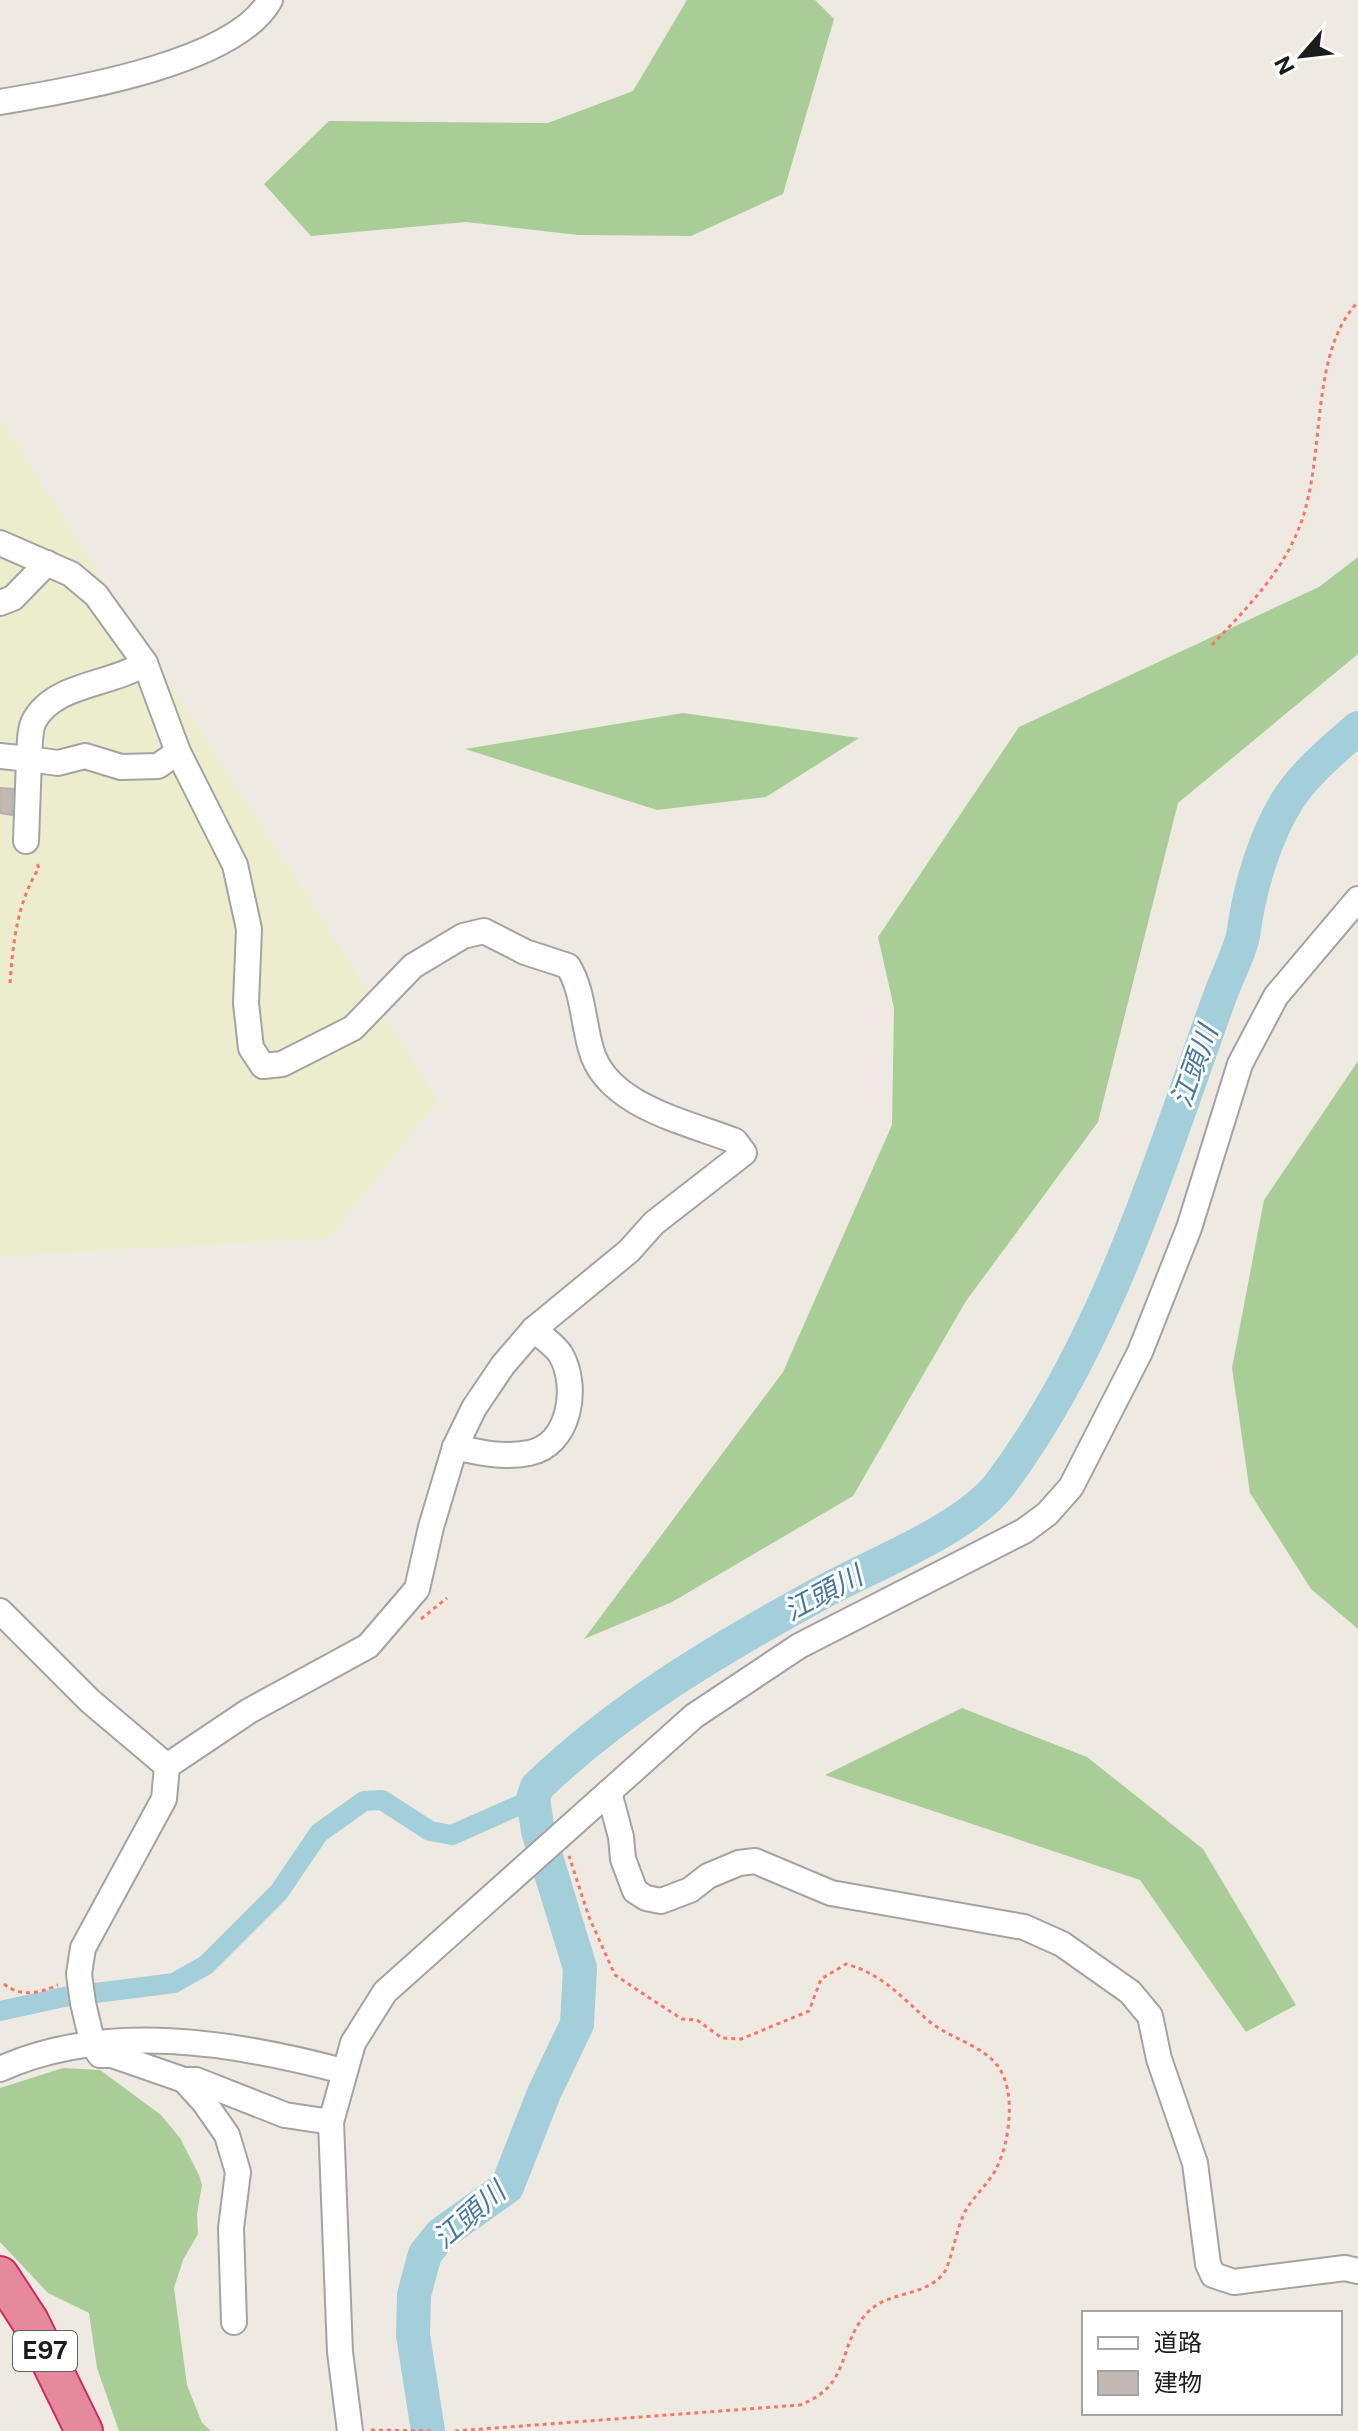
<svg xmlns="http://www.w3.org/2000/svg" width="1358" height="2431" font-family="'Public Sans','Noto Sans JP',sans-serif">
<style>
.farmland{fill:#ebedcd}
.forest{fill:#a8cd97}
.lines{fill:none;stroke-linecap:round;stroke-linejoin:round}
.canal{stroke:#a3cfdb;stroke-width:20}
.river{stroke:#a3cfdb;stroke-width:34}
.building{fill:#c2b9b2;stroke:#bfb0a5;stroke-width:2}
.minor-casing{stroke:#a3a3a3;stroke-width:28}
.highway-casing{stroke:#d52664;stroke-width:40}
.path{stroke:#f87669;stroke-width:3;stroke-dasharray:4 4;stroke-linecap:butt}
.minor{stroke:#fff;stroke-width:24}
.highway{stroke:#e58a9c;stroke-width:36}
.labels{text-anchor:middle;stroke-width:6;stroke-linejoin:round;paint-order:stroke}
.shield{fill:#fff;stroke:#606060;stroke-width:2}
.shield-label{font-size:24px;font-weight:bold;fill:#1c1c1c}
.water-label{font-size:28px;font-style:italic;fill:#4777a3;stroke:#fff}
</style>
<rect width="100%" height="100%" fill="#eeeae2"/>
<path class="farmland" d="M0 419 438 1100 329 1238 0 1256Z"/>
<g class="forest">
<path d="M687 0H815L834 19 783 194 691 236 578 235 466 222 311 236 264 184 329 121 548 123 633 91Z"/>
<path d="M1358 557V654L1178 803 1098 1122 966 1301 853 1496 672 1602 584 1639 783 1372 892 1125 894 1008 878 937 1019 727 1319 587Z"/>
<path d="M683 713 859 738 766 797 657 810 465 749Z"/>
<path d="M1358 1061V1629L1311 1589 1250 1493 1232 1368 1264 1200Z"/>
<path d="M962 1708 1087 1757 1203 1849 1296 2005 1246 2032 1140 1880 825 1775Z"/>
<path d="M63 2068 100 2070 161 2115 180 2138 199 2175 202 2185 197 2214 198 2234 183 2260 174 2288 187 2385 202 2423 211 2431H119L97 2368 89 2313 48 2293 0 2242V2088Z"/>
</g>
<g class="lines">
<path class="canal" d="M0 2011 64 1997 174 1983 206 1965 279 1892 319 1833 364 1801 382 1800 430 1831 452 1835 533 1799"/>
<path class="river" d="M428 2431 413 2335 414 2295 425 2254 441 2234 507 2187 544 2093 577 2024 580 1968 538 1831 533 1799 537 1787C620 1707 720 1648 821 1593 873 1564 966 1530 1001 1483 1108 1339 1159 1163 1220 996 1227 976 1241 951 1244 930 1250 887 1265 835 1289 798 1307 771 1334 749 1358 728"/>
</g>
<path class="building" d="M0 788 13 789 12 815 0 813Z"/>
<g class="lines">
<g class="minor-casing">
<g id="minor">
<path d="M0 102C70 90 235 64 270 0"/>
<path d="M0 543 71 574 96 595 145 663 178 752 235 865 249 929 246 1003 251 1048 263 1066 282 1064 353 1028 413 966 463 936 484 931 525 952 568 966C583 990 583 1022 591 1049 606 1106 687 1122 735 1141L744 1153 654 1223 629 1251 534 1329 503 1365 474 1408 455 1447 431 1527 417 1589 368 1646 249 1711 167 1766"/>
<path d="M0 603 13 598 47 563"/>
<path d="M145 663C113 685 54 683 34 721 29 731 30 748 29 759L58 763 85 756 121 767 158 766 178 752"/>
<path d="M0 756 29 759 26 841"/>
<path d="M455 1447C481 1453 503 1458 529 1453 570 1445 579 1387 561 1355 556 1346 542 1337 534 1329"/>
<path d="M0 1611 90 1701 167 1766 164 1799 83 1948 79 1974 83 2003 93 2045 100 2055H112L184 2080 204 2102 227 2135 238 2172 231 2228 234 2322"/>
<path d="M609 1792 621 1837 623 1859 635 1891 646 1898 661 1901 690 1890 708 1876 739 1863 755 1861 831 1893 1024 1927 1062 1944 1130 1992 1150 2016 1159 2059 1195 2163 1208 2264 1213 2275 1234 2282 1345 2268 1358 2271"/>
<path d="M0 2069C107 2021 233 2042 343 2071"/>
<path d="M184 2080H196L285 2115 331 2122"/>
<path d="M350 2431 340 2352 331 2122 353 2043 385 1992 694 1716 799 1646 1024 1531 1047 1514 1071 1487 1140 1352 1189 1228 1240 1064 1276 996 1358 899"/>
</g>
</g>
<g class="highway-casing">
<path id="highway" d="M0 2275 30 2321 84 2431"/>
</g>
<g class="path">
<path d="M1212 645C1245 610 1281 574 1299 528 1327 459 1308 354 1358 302"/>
<path d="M10 983C13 943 17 903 39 868L36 861"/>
<path d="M421 1619 447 1598"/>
<path d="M4 1984C22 1998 39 1993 58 1985"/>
<path d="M371 2430 431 2431"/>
<path d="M455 2431 800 2405C854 2384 835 2346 869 2311 889 2291 925 2297 944 2273 951 2263 957 2225 966 2210 974 2196 987 2185 995 2171 1010 2144 1017 2090 997 2065 981 2045 950 2038 930 2022 902 1998 883 1974 846 1964L821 1979 809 2011 741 2039 722 2038 697 2020 682 2019 651 1999 615 1975 589 1917 569 1856"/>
</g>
<use href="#minor" class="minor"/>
<use href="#highway" class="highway"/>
</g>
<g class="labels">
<rect class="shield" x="13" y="2331" width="64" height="40" rx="6"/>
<g class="shield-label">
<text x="45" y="2359">E97</text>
</g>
<g class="water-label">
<text transform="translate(1194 1066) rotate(-70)" y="10">江頭川</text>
<text transform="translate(823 1593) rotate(-28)" y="10">江頭川</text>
<text transform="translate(469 2215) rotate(-41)" y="10">江頭川</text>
</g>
</g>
<rect x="1082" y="2311" width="260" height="104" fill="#ffffff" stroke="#a4a4a4" stroke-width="2"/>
<rect x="1098" y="2337" width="40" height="12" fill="#ffffff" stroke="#a4a4a4" stroke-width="2"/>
<text x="1154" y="2351" font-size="24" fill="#1c1c1c">道路</text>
<rect x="1098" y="2371" width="40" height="24" fill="#c2b9b2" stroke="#a4a4a4" stroke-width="2"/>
<text x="1154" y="2391" font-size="24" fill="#1c1c1c">建物</text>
<g transform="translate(1302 56) rotate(242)" stroke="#ffffff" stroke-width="6" paint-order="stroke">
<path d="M0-6L14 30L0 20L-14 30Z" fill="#1c1c1c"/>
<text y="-12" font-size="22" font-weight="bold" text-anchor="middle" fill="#1c1c1c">N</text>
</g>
</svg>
